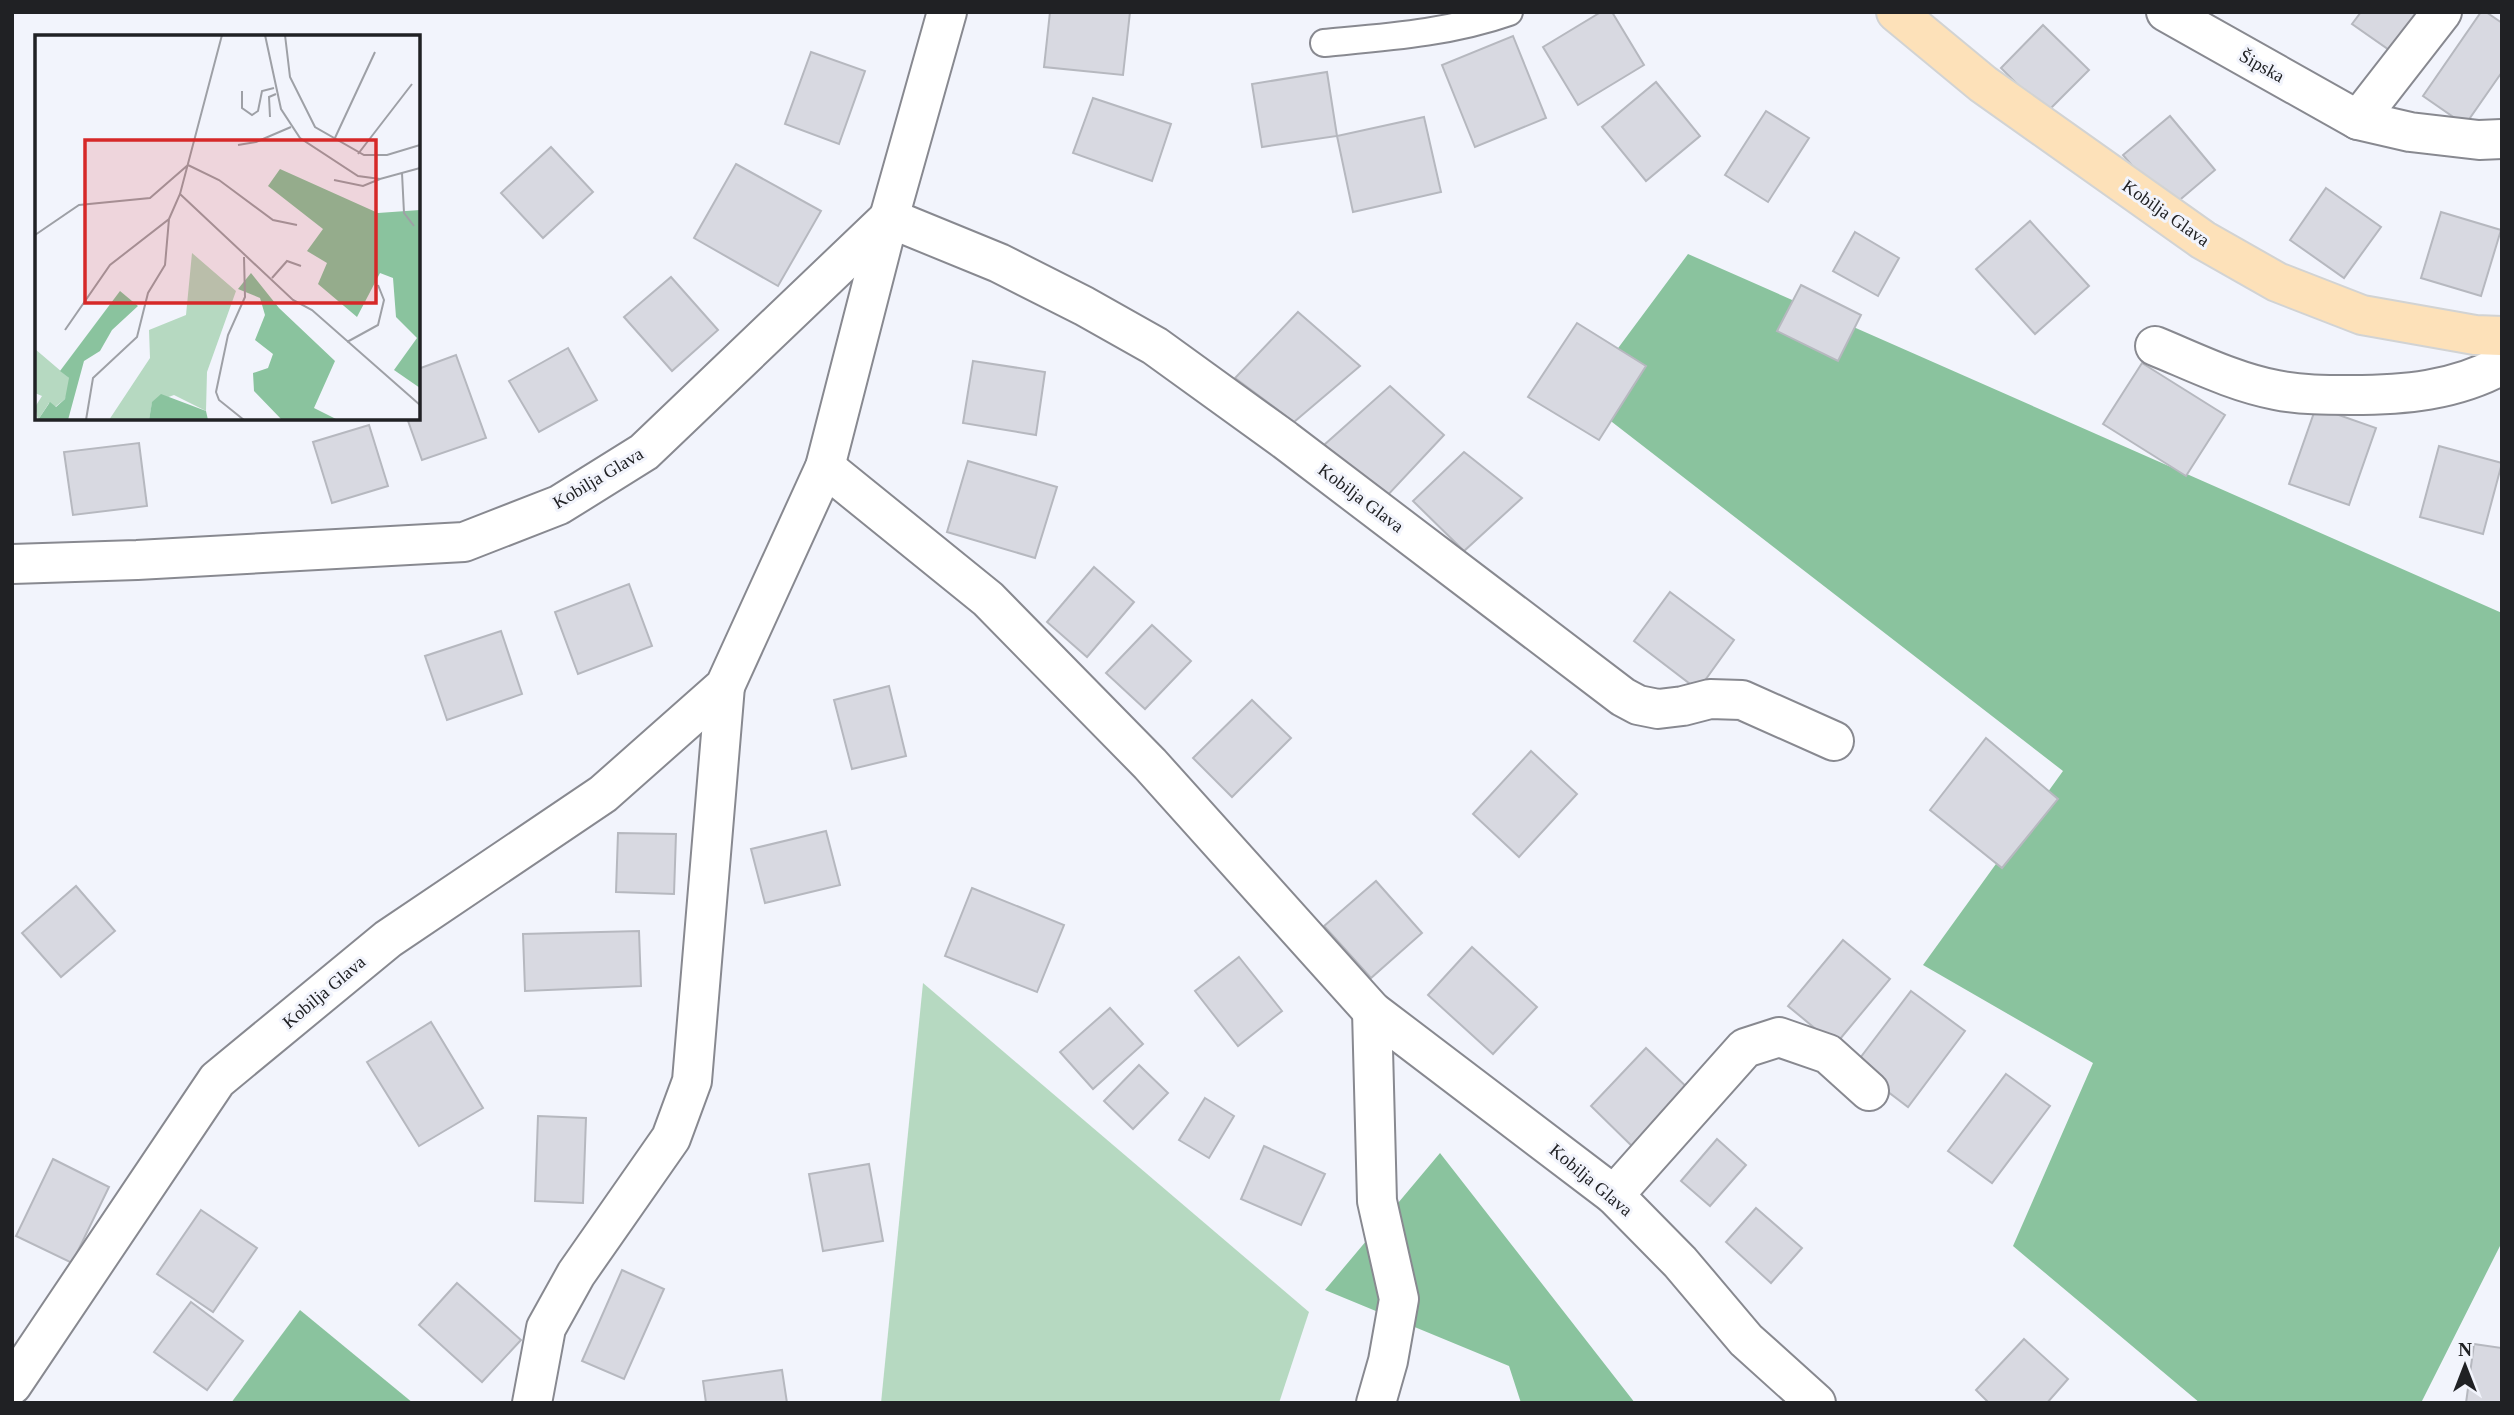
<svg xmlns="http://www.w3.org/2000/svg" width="2514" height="1415" font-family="Georgia,serif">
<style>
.green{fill:#b6d9c1}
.forest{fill:#8ac39e}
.building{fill:#d8d9e1;stroke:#b6b8bf;stroke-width:2}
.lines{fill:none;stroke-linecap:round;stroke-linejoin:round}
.lane-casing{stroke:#888990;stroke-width:30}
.street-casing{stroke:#888990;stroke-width:42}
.primary-casing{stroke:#d2d3d3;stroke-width:42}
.lane{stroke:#fff;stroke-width:26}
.street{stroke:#fff;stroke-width:38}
.primary{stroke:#fde1b9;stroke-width:38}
.labels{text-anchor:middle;stroke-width:6;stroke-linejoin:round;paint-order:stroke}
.street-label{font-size:18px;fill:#202124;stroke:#f2f4fc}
.inset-road{fill:none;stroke:#9ea0a6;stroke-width:2}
.view{fill:#d62828;fill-opacity:0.15;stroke:#d62828;stroke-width:3.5}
.inset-edge{fill:none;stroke:#202124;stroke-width:3.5}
</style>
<rect width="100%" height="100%" fill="#f2f4fc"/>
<path class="green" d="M923 983 1309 1312 1279 1403H881Z"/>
<g class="forest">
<path d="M1688 254 2502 613V1242L2421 1403H2200L2013 1246 2093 1063 1923 965 2063 771 1581 398Z"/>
<path d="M1440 1153 1635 1403H1521L1509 1366 1325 1290Z"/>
<path d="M300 1310 413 1403H231Z"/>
</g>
<g class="building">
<path d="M1050 12H1130L1123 75 1044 67Z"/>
<path d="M1601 12H1612L1644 65 1578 105 1543 47Z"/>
<path d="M2361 12H2426L2395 54 2352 24Z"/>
<path d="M2481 12H2486L2502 23V72L2465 125 2423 96Z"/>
<path d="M2043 25 2089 70 2046 113 2001 68Z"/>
<path d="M1513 36 1546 118 1475 147 1442 65Z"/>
<path d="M811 52 865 71 839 144 785 124Z"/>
<path d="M1327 72 1337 136 1262 147 1252 84Z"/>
<path d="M1656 82 1700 136 1646 181 1602 127Z"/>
<path d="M1093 98 1171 124 1152 181 1073 153Z"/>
<path d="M1766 111 1809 138 1768 202 1725 175Z"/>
<path d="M2170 116 2215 170 2169 209 2123 155Z"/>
<path d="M1424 117 1441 192 1353 212 1337 136Z"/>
<path d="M551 147 593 192 543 238 501 193Z"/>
<path d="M736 164 821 211 778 286 694 238Z"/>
<path d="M2326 188 2381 227 2344 278 2290 240Z"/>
<path d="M2441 212 2501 230 2481 296 2421 278Z"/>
<path d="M2030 221 2089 286 2035 334 1976 269Z"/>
<path d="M1855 232 1899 258 1878 296 1833 271Z"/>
<path d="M671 277 718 330 672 371 624 317Z"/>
<path d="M1801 285 1861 315 1838 361 1777 331Z"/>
<path d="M1298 312 1360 366 1294 422 1235 378Z"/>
<path d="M1577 323 1646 366 1599 440 1528 397Z"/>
<path d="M568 348 597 400 539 432 509 381Z"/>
<path d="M456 355 486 438 422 460 407 418H418V369Z"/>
<path d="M973 361 1045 372 1036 435 963 423Z"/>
<path d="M2142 363 2225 415 2186 476 2103 424Z"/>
<path d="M1390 386 1444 435 1386 497 1324 445Z"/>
<path d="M2316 407 2376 428 2349 505 2289 484Z"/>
<path d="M369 425 388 486 332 503 313 442Z"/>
<path d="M139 443 147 506 73 515 64 452Z"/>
<path d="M2439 446 2502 463 2483 534 2420 517Z"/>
<path d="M1464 452 1522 498 1464 551 1413 501Z"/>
<path d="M968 461 1057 487 1035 558 947 532Z"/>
<path d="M1094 567 1134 602 1087 657 1047 622Z"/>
<path d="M629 584 652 646 578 674 555 612Z"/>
<path d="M1670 592 1734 640 1698 690 1634 641Z"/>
<path d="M1152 625 1191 661 1145 709 1106 673Z"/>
<path d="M501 631 522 694 447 720 425 656Z"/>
<path d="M889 686 906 756 852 769 834 700Z"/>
<path d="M1252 700 1291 738 1232 797 1193 758Z"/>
<path d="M1986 738 2058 799 2002 868 1930 810Z"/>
<path d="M1531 751 1577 794 1519 857 1473 814Z"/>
<path d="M826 831 840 885 765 903 751 849Z"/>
<path d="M618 833 676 834 674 894 616 892Z"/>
<path d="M1376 881 1422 933 1371 978 1324 926Z"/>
<path d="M76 886 115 931 61 977 22 933Z"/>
<path d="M972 888 1064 925 1037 992 945 956Z"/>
<path d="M639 931 641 986 525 991 523 934Z"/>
<path d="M1843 940 1890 979 1835 1045 1788 1006Z"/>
<path d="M1472 947 1537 1007 1493 1054 1428 995Z"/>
<path d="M1239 957 1282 1011 1238 1046 1195 991Z"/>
<path d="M1911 991 1965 1031 1908 1107 1854 1066Z"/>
<path d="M1110 1008 1143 1044 1093 1089 1060 1052Z"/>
<path d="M431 1022 483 1108 419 1146 367 1062Z"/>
<path d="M1646 1048 1695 1095 1639 1153 1591 1106Z"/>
<path d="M1139 1065 1168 1093 1133 1129 1104 1101Z"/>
<path d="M2006 1074 2050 1106 1992 1183 1948 1151Z"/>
<path d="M1205 1098 1234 1116 1209 1158 1179 1140Z"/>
<path d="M538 1116 586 1118 583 1203 535 1201Z"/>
<path d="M1717 1139 1746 1165 1710 1206 1681 1181Z"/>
<path d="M1264 1146 1325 1174 1301 1225 1241 1199Z"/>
<path d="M53 1159 109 1187 72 1263 16 1236Z"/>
<path d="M869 1164 883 1241 823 1251 809 1174Z"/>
<path d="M1756 1208 1802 1248 1771 1283 1726 1242Z"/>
<path d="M201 1210 257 1248 213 1312 157 1274Z"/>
<path d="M622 1270 664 1289 624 1379 582 1361Z"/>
<path d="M457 1283 521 1340 482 1382 419 1325Z"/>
<path d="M191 1302 243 1341 207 1390 154 1352Z"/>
<path d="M2024 1339 2068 1379 2047 1403H1989L1976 1390Z"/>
<path d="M2474 1344 2502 1348V1403H2466Z"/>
<path d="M782 1370 787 1403H706L703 1381Z"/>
</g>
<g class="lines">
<g class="lane-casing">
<path id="lane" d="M1324 43C1387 37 1449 33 1509 12"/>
</g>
<g class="street-casing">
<g id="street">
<path d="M2166 12 2358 120 2410 132 2479 140 2502 139"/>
<path d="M2358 120 2442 12"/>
<path d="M2155 346C2194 362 2234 382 2276 390 2301 395 2326 395 2351 395 2404 395 2454 391 2502 365"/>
<path d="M825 467 988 599 1150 764 1372 1011 1614 1195 1680 1262 1746 1340 1816 1403"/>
<path d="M12 564 137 560 464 542 559 505 644 452 889 218 999 263 1084 306 1155 346 1285 440 1623 697 1638 705 1658 709 1683 706 1710 699 1742 700 1834 741"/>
<path d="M1372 1011 1377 1201 1399 1299 1388 1361 1376 1403"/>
<path d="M1614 1195 1745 1048 1779 1037 1828 1054 1869 1091"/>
<path d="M12 1385 217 1080 388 939 603 794 725 686 825 467 889 218 947 12"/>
<path d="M532 1403 546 1328 576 1274 671 1138 692 1081 725 686"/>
</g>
</g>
<g class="primary-casing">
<path id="primary" d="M1896 12 1983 84 2203 240 2277 282 2362 315 2475 335 2502 336"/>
</g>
<use href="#lane" class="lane"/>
<use href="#street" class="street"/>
<use href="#primary" class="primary"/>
</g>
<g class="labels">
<g class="street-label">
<text transform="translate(2262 66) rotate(29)" y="6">Šipska</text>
<text transform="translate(2166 213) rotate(35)" y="6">Kobilja Glava</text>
<text transform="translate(598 478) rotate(-31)" y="6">Kobilja Glava</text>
<text transform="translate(1361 498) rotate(37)" y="6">Kobilja Glava</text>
<text transform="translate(324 992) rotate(-40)" y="6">Kobilja Glava</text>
<text transform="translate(1591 1180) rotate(40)" y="6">Kobilja Glava</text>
</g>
</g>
<g transform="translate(35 35)">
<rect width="385" height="385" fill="#f2f4fc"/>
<path d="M157 218 201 256 172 337 171 376 139 360 117 368 114 385H74L115 323 114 295 151 280ZM0 314 34 343 35 352 30 364 20 372 14 368 3 385 0 372 7 361 0 358Z" fill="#b6d9c1"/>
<path d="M245 134 343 178 385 175V353L359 335 382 303 361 282 358 243 345 238 322 282 283 249 292 228 272 216 288 194 233 151ZM216 238 244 273 300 326 279 373 303 385H247L219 356 218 338 233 333 238 319 220 305 230 280 225 263 203 254ZM85 256 103 271 77 295 65 316 49 326 33 385H3L15 367 21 372 30 364 34 343 25 336ZM126 359 171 376 173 385H114L117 367Z" fill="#8ac39e"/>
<path class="inset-road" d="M230 0 246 74 265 103 323 141 345 144 385 133M250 0 255 42 280 92 329 120H352L385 110M207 56V73L217 80 223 76 227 56 239 53M235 82 234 62 241 59M299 105 340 17M203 110 221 107 256 92M323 119 377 49M367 138 369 178 379 191M299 145 328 151 345 144M145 159 258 265 277 275 385 370M0 200 44 170 115 163 153 130 184 145 238 185 262 190M209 222 210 262 193 300 181 357 184 365 209 385M237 243 252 226 266 231M30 295 75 230 134 184 145 159 187 0M312 307 343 290 349 265 343 250M51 385 58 343 102 302 113 258 130 230 134 184"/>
<path class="view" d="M50 105H341V268H50Z"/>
<rect width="385" height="385" class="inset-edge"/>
</g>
<rect width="2514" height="1415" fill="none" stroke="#202124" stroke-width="28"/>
<g transform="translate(2465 1366)" stroke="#f2f4fc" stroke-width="5" paint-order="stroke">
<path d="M0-5L12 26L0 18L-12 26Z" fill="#202124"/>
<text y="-10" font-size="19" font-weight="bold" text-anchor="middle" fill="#202124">N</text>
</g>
</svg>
